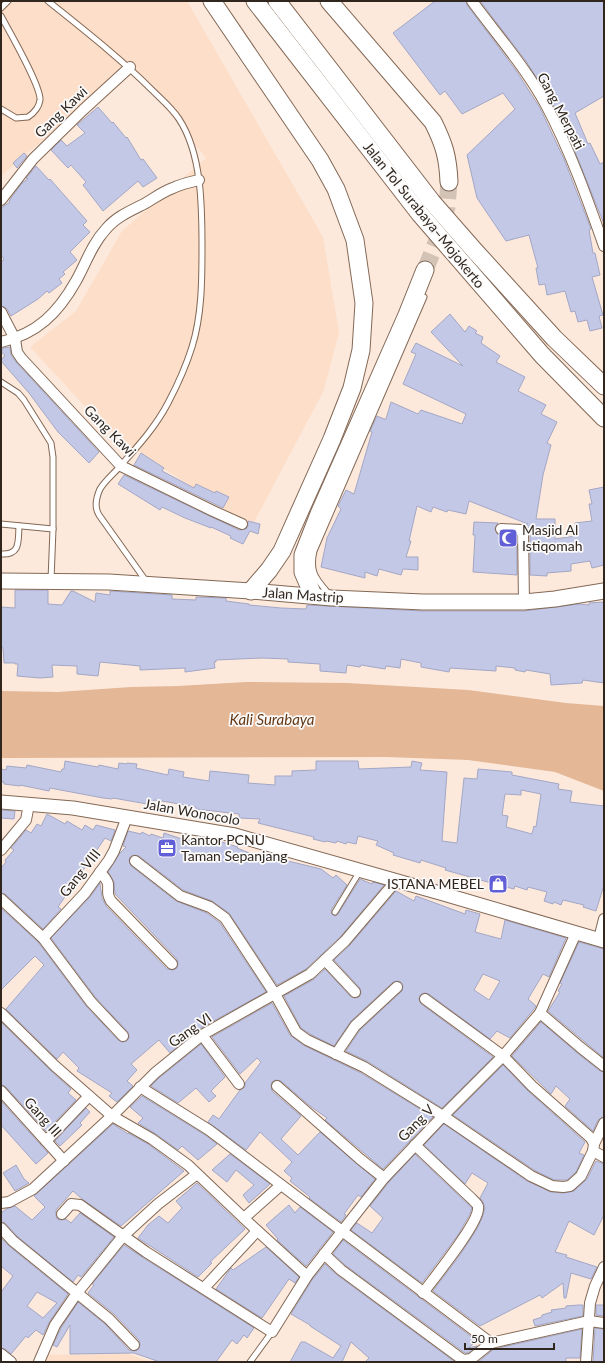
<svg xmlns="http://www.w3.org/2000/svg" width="605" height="1363" font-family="Lato,sans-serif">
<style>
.built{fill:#fcdec9}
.water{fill:#e4b796}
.building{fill:#c4c8e7;stroke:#a3a7c5;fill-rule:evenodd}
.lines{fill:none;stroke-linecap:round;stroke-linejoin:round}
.motorway-tunnel{stroke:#d3c2b6;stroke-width:17;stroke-dasharray:17 8;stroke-linecap:butt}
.service-casing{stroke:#836855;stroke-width:7}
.minor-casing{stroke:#836855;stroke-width:12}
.secondary-casing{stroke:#836855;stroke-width:15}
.primary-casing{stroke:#836855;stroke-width:17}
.motorway-casing{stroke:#836855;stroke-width:19}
.service{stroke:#fff;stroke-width:5}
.minor{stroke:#fff;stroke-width:10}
.secondary{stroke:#fff;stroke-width:13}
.primary{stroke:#fff;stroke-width:15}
.motorway{stroke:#fff;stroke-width:17}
.labels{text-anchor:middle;stroke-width:3.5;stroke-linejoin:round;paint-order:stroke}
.street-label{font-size:14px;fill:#31261e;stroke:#fafafa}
.poi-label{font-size:14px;fill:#31261e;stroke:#fafafa;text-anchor:start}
.water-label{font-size:15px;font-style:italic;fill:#653915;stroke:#fafafa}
</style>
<rect width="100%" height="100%" fill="#fce9dc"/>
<g class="built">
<path d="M1 1H187L323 237 339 332 324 390 251 528 105 428 30 347 76 311 122 231 206 158 130 65 1 176Z"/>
<path d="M129 1354 150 1362H41L42 1355Z"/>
</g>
<path class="water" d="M246 682 347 683 468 690 566 703 604 706V791L555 772 468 760 387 757 1 758V691L58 692 131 687 178 686Z"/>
<g class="building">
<path d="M435 1H466L467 5 515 69 540 108 564 159 591 229 589 230 593 253H595L600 275 592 277 603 315 599 316 602 328 590 331 587 320 578 322 575 311 571 312 565 291 547 295 545 284 539 285 536 268H538L529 235 506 241 477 198 467 155 515 109 503 93 462 114 445 91 440 95 393 33Z"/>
<path d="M480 1H604V96L575 113 588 144 590 143 600 164 604 162V224L576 154 552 102 526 61Z"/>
<path d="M98 107 112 123 113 122 126 138 127 137 141 160 143 159 157 178 143 187 138 181 103 211 83 185 86 182 71 165 68 168 51 150 61 140 67 146 85 133 77 125Z"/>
<path d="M24 153 27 156 17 168 13 163Z"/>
<path d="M36 166 49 180 50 179 87 221 83 225 90 232 70 252 77 260 63 272 65 274 59 279 62 283 49 293 47 291 38 299 11 316 7 309 1 306V262L4 259 1 255V208L10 202 9 201 22 183 28 179 26 178Z"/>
<path d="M450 314 465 332 469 326 477 331 475 333 483 337 481 343 500 356 496 362 525 377 518 391 546 405 541 414 557 422 547 443 551 445 543 475 536 519H555V539L576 536 575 523 592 521 589 504H592L589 490 604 487V565L592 568 590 561 571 564V571L547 573V576L530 575V532L528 527 522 524H528L469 501 466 514 448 510 447 512 433 507 431 512 417 506 409 541H411L406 557H418V570L403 569 401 575 379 569 377 576 365 572V578L321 567 327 538 341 509 338 506 346 490 354 494 372 432 370 431 377 416 384 419H386L391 402 418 414 421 410 462 424 466 414 403 384 416 354 411 352 416 343 463 366 431 332Z"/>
<path d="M10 347 11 355 16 362 99 452 89 463 58 432 29 393 1 361 5 355 1 352 3 348Z"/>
<path d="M141 453 164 468 162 471 194 488 196 484 215 493 216 491 229 497 223 508 134 465Z"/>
<path d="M124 475 239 530 246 529 248 526V521L260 524 258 534 250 531 243 544 230 538 231 536 211 527V528L185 518 162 507 160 510 118 484Z"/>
<path d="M474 522 498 523 495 528 497 534 517 536V575L473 572 475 535H473Z"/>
<path d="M15 590H48V604L62 605 71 591H73L95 602 96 593 110 595V591L172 595V599L196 600V597L226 598V601L249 604V605L281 608 306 609 307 605 423 611H524L579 604 589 605V603L604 602V683L583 680 582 683 551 685 550 674 526 670 525 672 515 670V668L496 666V671L450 668 449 672 421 667V663L401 659 400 668 386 666 385 669 361 665 360 667 347 665 346 673 320 671V664L288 662V659L262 658 216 660V662H214L215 668 185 672V668L140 670V666L100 662 98 676 77 674V666L52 665 53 677 40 678 17 676 18 664H15V663H4L3 648 1 647V607L15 608Z"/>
<path d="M65 761 98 767 99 765 118 769 119 763 127 764V763L137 764 136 768 145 770 168 775 169 769 184 772 183 777 209 781 210 771 249 775 248 783 275 785V776H292V771L316 770V761H358L359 769 411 767 412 761 422 763 420 770 447 772 442 841 457 843 464 778 477 779 478 769 512 772V775L559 784 558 789 572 791 570 802 604 806V885L596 911 583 907 584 905 563 900 561 905 554 902 553 904 544 901 547 892 528 887 527 890 515 886 514 889 502 886 445 870 446 868 421 860 420 863 393 855 394 853 376 845 378 841 358 836 356 844 347 842 346 844 337 841 336 843 326 841 325 842 313 839 314 837 258 823 260 819 239 818V814L196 809V807L168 802 154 800 153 805 113 798 112 799 103 798 50 788 49 791 20 785V786L4 784V782H1V769L6 770 7 766 26 768 27 765 61 772 62 769H64ZM521 790 541 794 536 827 534 826 532 834 506 827 508 816 502 815 505 794 521 795Z"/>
<path d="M1 810 15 811 14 819 1 818Z"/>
<path d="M47 814 65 824 67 821 82 830 85 825 93 830 96 825 115 830 111 841 105 838 58 907 61 909 43 929 5 894 1 893V868L6 862 5 860 14 850 11 848 26 830 31 833 37 824 41 826Z"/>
<path d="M128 831 141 834 142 832 150 836 151 834 163 838 164 833 182 839V837L197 843 198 839 221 844 222 842 238 847 237 848 259 857 261 853 276 859 277 857 284 860 321 869 333 878 336 875 347 885 331 910 332 914 335 916 338 914 360 879 372 884 373 882 384 885 340 937 306 969 277 985 229 913 212 901 183 890 139 856 133 855 130 857 129 860 131 866 176 901 207 913 220 923 266 992 199 1029 170 1053 159 1040 131 1064 137 1070 127 1081 133 1086 117 1102 109 1096 112 1093 77 1071 79 1068 63 1052 57 1059 6 1009 44 965 35 956 1 990V908L38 942 86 1006 118 1040 122 1042 127 1041 129 1037 128 1032 96 998 51 938 90 897 100 883 102 898 106 906 167 969 173 970 177 968 178 963 177 959 115 894 114 882 108 872 120 853 126 847 123 846Z"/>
<path d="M396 891 414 901 416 896 465 914 466 910 480 914 475 932 501 939 505 920 566 938 549 977 543 974 528 999 536 1006 534 1009 510 1038 497 1031 490 1039 429 994 425 993 420 995 419 999 421 1004 493 1057 442 1108 367 1061 346 1051 360 1030 402 991 403 986 401 982 396 981 393 982 351 1021 334 1046 310 1034 301 1028 284 996 313 980 325 969 350 996 354 998 359 997 361 994 360 988 334 960 350 945ZM483 974 500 981 489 1000 474 990Z"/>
<path d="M579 942 604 949V1058L548 1011 560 992 558 991 562 984 560 983Z"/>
<path d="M272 1003 290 1035 303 1045 361 1073 433 1117 383 1169 325 1120 327 1118 310 1106 281 1081 275 1080 272 1082 271 1085 272 1091 301 1116 281 1139 298 1155 320 1132 375 1179 361 1197 358 1195 344 1214 346 1215 341 1222 309 1198 310 1197 290 1181 292 1178 284 1171 292 1162 260 1132 246 1150 208 1122 213 1115 219 1119 240 1090 245 1087V1083L261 1062 257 1058 240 1074 212 1037Z"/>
<path d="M1 1022 51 1071 71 1089 68 1093 76 1100 46 1131 6 1087 1 1085Z"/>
<path d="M541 1022 576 1052 600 1071 604 1072V1117L598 1120 593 1131 565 1106 570 1099 556 1086 551 1094 512 1056Z"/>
<path d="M201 1044 225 1077 211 1091 216 1096 209 1102 196 1088 178 1103 151 1086 159 1078Z"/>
<path d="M503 1065 528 1091 585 1142 579 1153 584 1155 576 1172 567 1180H554L534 1170 453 1115Z"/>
<path d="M142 1096 205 1135 217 1144 198 1160 182 1146 178 1150 156 1134 138 1123 143 1118 130 1107Z"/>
<path d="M1 1101 48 1153 36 1164 1 1125Z"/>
<path d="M86 1108 90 1112 80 1123 82 1125 60 1146 55 1141Z"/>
<path d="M113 1124 128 1134V1133L148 1144 184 1171 121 1226 82 1199 73 1191 56 1210V1216L57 1219 61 1220 66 1219 71 1223 80 1213 114 1237 81 1277 78 1275 73 1282 17 1236 5 1223 1 1222V1213L6 1209 15 1206 32 1220 45 1207 34 1196Z"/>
<path d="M444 1124 527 1181 551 1192 564 1193 574 1191 587 1179 596 1161 604 1164V1215L594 1235 569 1221 555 1252 567 1255 566 1257 597 1267 591 1279 571 1273 566 1298H564L563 1283 542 1298 540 1295 480 1326 433 1291 460 1255 477 1229 482 1218 485 1208 483 1202 480 1198 488 1183 472 1173 465 1184 424 1145Z"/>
<path d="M230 1154 270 1184 249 1203 243 1195 254 1185 236 1170 227 1182 212 1170Z"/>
<path d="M415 1154 472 1208 470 1214 458 1235 422 1283 351 1230 357 1223 372 1233 383 1218 370 1206 389 1182Z"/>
<path d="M16 1165 24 1179 29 1183 15 1191 3 1173Z"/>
<path d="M197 1183 245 1229 210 1262 212 1263 198 1277 138 1238 148 1225 159 1216 168 1223 182 1208 176 1201Z"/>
<path d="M289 1205 295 1213 300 1207 333 1232 306 1266 277 1240 278 1239 266 1225Z"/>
<path d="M1 1238 9 1246 68 1294 50 1321 43 1335 36 1330 28 1338 26 1336 11 1354 5 1349 1 1348V1292L13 1276 1 1266ZM37 1292 57 1303 43 1318 27 1306Z"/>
<path d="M343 1240 477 1341 468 1348 477 1346 468 1353H465L345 1265 333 1254Z"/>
<path d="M124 1245 142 1257 254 1328 247 1338 244 1335 237 1344 232 1340 216 1362H160L134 1353 70 1354V1325L57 1347 53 1345 61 1328 78 1302 105 1324 129 1350 135 1351 139 1349 140 1344 139 1340 114 1314 88 1293 94 1285 92 1284Z"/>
<path d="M266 1247 299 1277 295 1283 289 1279 262 1318 216 1289 231 1268 233 1270Z"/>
<path d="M325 1264 337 1275 455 1362H365L369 1358 351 1342 342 1362H290L301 1342H305L333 1358 341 1346 310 1326V1325L291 1314 312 1280Z"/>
<path d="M579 1305H583V1316L535 1326 533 1320 542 1317V1315L552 1312 551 1310 566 1308V1306Z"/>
<path d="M596 1305H604V1316L596 1315Z"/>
<path d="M595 1328 604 1329V1362H593Z"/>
<path d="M582 1329 580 1358H566V1362H478L494 1349Z"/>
</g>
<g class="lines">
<path class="motorway-tunnel" d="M425 270 438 238 447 207 449 182"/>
<g class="service-casing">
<g id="service">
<path d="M48 1C84 30 120 58 152 90 162 100 172 108 179 119 202 154 202 207 202 247 202 280 202 315 192 347 186 366 177 386 168 403 156 426 139 445 122 464 115 473 106 479 100 489 96 498 94 507 99 515L146 581"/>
<path d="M1 8 8 1"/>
<path d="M1 16C9 31 41 86 40 100 39 107 34 113 28 117L16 118 1 109"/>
<path d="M1 382 18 393 24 400 51 443 53 457V529L51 580"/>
<path d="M1 524 53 529"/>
<path d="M1 554C21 555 18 541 19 526"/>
<path d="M329 594C316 579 309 572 314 551L424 297"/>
<path d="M335 912 360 871"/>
<path d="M250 1362 272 1332"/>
</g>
</g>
<g class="minor-casing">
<g id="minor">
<path d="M472 1C497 35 526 68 546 105 570 150 587 198 604 246"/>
<path d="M1 200 33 159 83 110 130 67"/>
<path d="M1 312 15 339 17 352 21 358 121 466 213 511 242 524"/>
<path d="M1 342C37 334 58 313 76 281 86 263 92 244 106 229 116 217 130 211 144 204 153 199 162 192 173 188 181 184 190 182 199 180"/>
<path d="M501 529 521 530 523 532 524 602"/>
<path d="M1 850 26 820 29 804"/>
<path d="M135 861 180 896 210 907 225 918 275 994 296 1032 307 1040 364 1067 443 1116 531 1176 552 1186 563 1187 570 1186 581 1176 593 1151"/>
<path d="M100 872C103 876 107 879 108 884 109 893 106 893 111 901L172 964"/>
<path d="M1 899 43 938 91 1002 123 1036"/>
<path d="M43 938 85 893 109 860 114 851 127 817"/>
<path d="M599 939 604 919"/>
<path d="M325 960 355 992"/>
<path d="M425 999 503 1056 532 1086 591 1138 594 1144 593 1151 604 1157"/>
<path d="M1 1013 55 1066 112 1116 152 1139 188 1165 250 1224 307 1276"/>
<path d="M540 1013 580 1047 604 1066"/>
<path d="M202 1035 239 1084"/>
<path d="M336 1054 355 1026 397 987"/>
<path d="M277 1086 360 1159 384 1178"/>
<path d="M140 1087 209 1130 342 1231 491 1343"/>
<path d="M1 1091 64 1161"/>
<path d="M46 1141 89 1096"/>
<path d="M594 1144 604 1123"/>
<path d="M415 1145 472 1199C475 1202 479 1205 478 1209 478 1224 434 1278 423 1293"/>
<path d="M1 1203 9 1202 33 1189 112 1116 155 1073 202 1035 310 974 345 941 396 881"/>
<path d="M62 1214 71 1204 80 1205 146 1252 272 1332 307 1276 384 1178 443 1116 503 1056 540 1013 576 933"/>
<path d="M244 1218 281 1185"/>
<path d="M1 1228 13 1241 77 1293 55 1325 39 1362"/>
<path d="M324 1254 341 1270 463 1360 471 1359 491 1343 589 1321 604 1323"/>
<path d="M204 1288 257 1231"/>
<path d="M134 1345 109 1319 77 1293 123 1236 158 1204 197 1174"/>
<path d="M1 1354 11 1362"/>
<path d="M586 1362 590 1303 595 1286 604 1267"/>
</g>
</g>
<g class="secondary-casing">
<path id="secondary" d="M1 802 73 808 235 835 440 893 604 941"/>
</g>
<g class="primary-casing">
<path id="primary" d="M1 581 109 582 251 591 332 598 423 602H524L555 599 604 591"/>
</g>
<g class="motorway-casing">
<g id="motorway">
<path d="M212 1 320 160 336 189 355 240 364 303 361 350 352 388 332 439 282 551 269 570 251 591"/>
<path d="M255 1 420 214 542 355 604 418"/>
<path d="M277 1 432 202 474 250 554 338 604 386"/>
<path d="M329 1 433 122C444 144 448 157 449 182"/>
<path d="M313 595 303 572V555L319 514 407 315 425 270"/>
</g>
</g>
<use href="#service" class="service"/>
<use href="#minor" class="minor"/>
<use href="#secondary" class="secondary"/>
<use href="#primary" class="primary"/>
<use href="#motorway" class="motorway"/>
</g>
<defs>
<g id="mosque-square" transform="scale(1)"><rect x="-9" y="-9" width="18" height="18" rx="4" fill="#615fd8" stroke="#fafafa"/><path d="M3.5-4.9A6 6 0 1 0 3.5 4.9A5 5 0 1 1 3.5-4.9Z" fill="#fff"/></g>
<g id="office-square" transform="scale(1)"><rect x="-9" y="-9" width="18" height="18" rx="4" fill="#615fd8" stroke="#fafafa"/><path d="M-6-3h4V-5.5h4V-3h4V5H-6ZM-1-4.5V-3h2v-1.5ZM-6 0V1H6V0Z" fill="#fff"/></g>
<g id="shop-square" transform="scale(1)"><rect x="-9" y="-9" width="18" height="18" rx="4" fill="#615fd8" stroke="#fafafa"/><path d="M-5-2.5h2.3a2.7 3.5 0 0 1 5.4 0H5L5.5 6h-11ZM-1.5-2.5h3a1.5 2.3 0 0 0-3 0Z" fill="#fff"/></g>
</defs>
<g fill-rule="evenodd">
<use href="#mosque-square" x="508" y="538"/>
<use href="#office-square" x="167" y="848"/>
<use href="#shop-square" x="498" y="884"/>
</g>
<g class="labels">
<g class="street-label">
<text transform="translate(561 111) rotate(62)" y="5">Gang Merpati</text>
<text transform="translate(61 112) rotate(-44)" y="5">Gang Kawi</text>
<text transform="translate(424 215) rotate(51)" y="5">Jalan Tol Surabaya–Mojokerto</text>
<text transform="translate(110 431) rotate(45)" y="5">Gang Kawi</text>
<text transform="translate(303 595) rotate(4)" y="5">Jalan Mastrip</text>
<text transform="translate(192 812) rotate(10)" y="5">Jalan Wonocolo</text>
<text transform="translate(80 873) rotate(-52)" y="5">Gang VIII</text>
<text transform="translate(190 1030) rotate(-35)" y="5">Gang VI</text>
<text transform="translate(43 1117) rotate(48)" y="5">Gang III</text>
<text transform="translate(416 1123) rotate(-46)" y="5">Gang V</text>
</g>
<g class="poi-label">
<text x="522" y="535">Masjid Al<tspan x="522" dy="16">Istiqomah</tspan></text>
<text x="181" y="845">Kantor PCNU<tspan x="181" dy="16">Taman Sepanjang</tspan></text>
<text x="484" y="889" text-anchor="end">ISTANA MEBEL</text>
</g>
<g class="water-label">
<text x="272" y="725">Kali Surabaya</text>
</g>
</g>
<rect width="605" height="1363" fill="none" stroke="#31261e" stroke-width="4"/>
<path d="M465 1343v6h89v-6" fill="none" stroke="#31261e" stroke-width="2"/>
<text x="471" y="1343" font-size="12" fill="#31261e" stroke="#fafafa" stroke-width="3" paint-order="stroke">50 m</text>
</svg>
